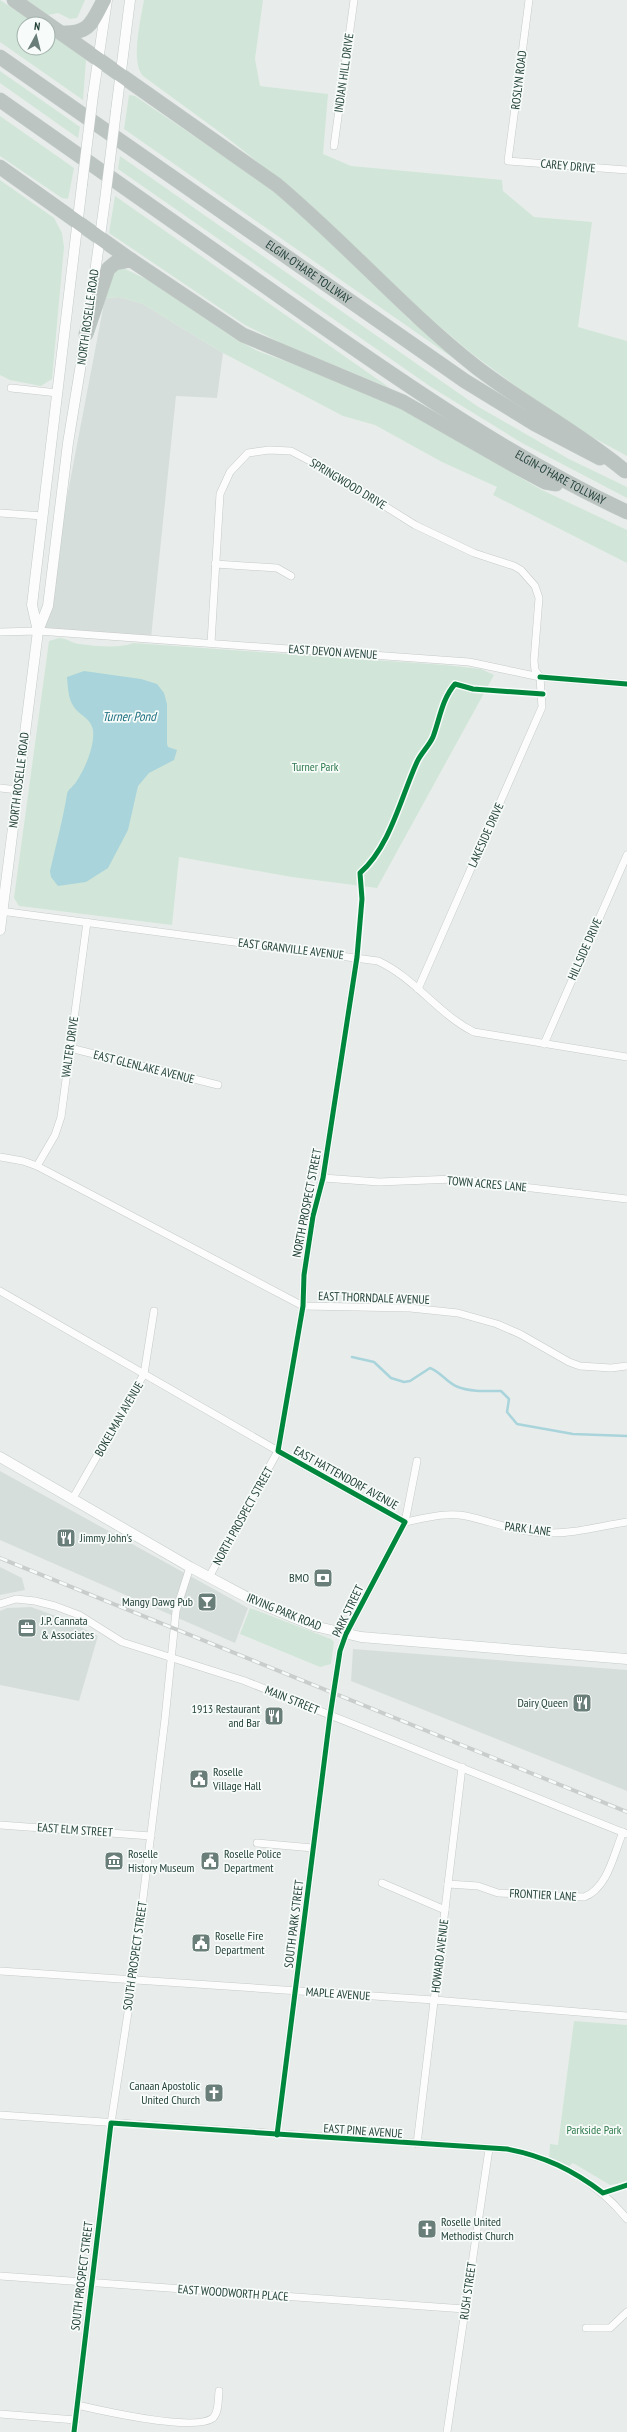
<svg xmlns="http://www.w3.org/2000/svg" width="627" height="2432" font-family="'PT Sans Narrow',sans-serif">
<style>
.built{fill:#d6dedb}
.green{fill:#d1e6d8}
.water{fill:#a9d4db}
.lines{fill:none;stroke-linecap:round;stroke-linejoin:round}
.stream{stroke:#a9d4db;stroke-width:2.5}
.minor-casing{stroke:#c5cac8;stroke-width:8}
.secondary-casing{stroke:#c3cbc8;stroke-width:11}
.motorway-casing{stroke:#c3ccc9;stroke-width:15}
.minor{stroke:#fcfcfc;stroke-width:7}
.secondary{stroke:#fcfcfc;stroke-width:10}
.motorway{stroke:#bcc4c2;stroke-width:14}
.rail-casing{stroke:#c9cdcc;stroke-width:4}
.rail{stroke:#f7fbf9;stroke-width:2.5;stroke-dasharray:8;stroke-linecap:butt}
.secondary-bridge-casing{stroke:#c3cbc8;stroke-width:11;stroke-linecap:butt}
.secondary-bridge{stroke:#fcfcfc;stroke-width:10}
.cycleway-casing{stroke:#f7fbf9;stroke-width:8}
.cycleway{stroke:#00873e;stroke-width:5}
.labels{text-anchor:middle;stroke-width:3.5;stroke-linejoin:round;paint-order:stroke}
.street-label{font-size:12px;fill:#24423a;stroke:#f7fbf9}
.park-label{font-size:12px;fill:#2d7a4b;stroke:#f7fbf9}
.poi-label{font-size:12px;fill:#24423a;stroke:#f7fbf9;text-anchor:start}
.water-label{font-size:13px;font-style:italic;fill:#1c6f80;stroke:#f7fbf9}
</style>
<rect width="100%" height="100%" fill="#e8edeb"/>
<g class="built">
<path d="M120 297 143 304 223 353 217 398 176 396 151 638 42 628 105 298Z"/>
<path d="M0 1471 248 1608 235 1643 0 1540Z"/>
<path d="M0 1567 22 1578 25 1590 0 1595Z"/>
<path d="M31 1607 67 1620 98 1636 79 1701 0 1685V1611L7 1608Z"/>
<path d="M353 1649 627 1670V1791L351 1681Z"/>
</g>
<g class="green">
<path d="M0 0 36 24H24V48H48V32L86 60 83 100 0 42Z"/>
<path d="M27 0H85L77 18 70 19 58 13 48 15Z"/>
<path d="M144 0H263L255 59 260 86 328 94 323 154 351 166 502 180 503 191 534 217 592 222 578 327 627 341V456L594 438 536 401 471 353 393 287 310 204 225 136 143 76C130 62 141 18 144 0Z"/>
<path d="M0 71 80 127 78 138 0 83Z"/>
<path d="M129 95 135 96 272 189 321 233 410 320 476 374 124 129Z"/>
<path d="M0 116 74 168 68 199 62 198 0 156Z"/>
<path d="M120 156 477 406 569 459 627 487V498L522 443 431 387 118 169Z"/>
<path d="M0 180 54 218 62 233 64 247 52 379 41 386 10 380 0 375Z"/>
<path d="M115 196 390 388 283 344 245 325 121 241 109 233Z"/>
<path d="M123 268 148 280 235 339 260 352 324 375 401 408 542 490 627 530V563L493 495 497 487 442 462 375 425 343 416 223 353 143 304 120 297 105 298 113 272Z"/>
<path d="M59 638C67 638 72 643 79 644 96 646 118 649 133 643L445 665 481 669 494 675 377 888 292 877 179 857 172 925 19 906 14 898 49 641Z"/>
<path d="M250 1608 331 1639 334 1642 331 1664 320 1667 240 1634Z"/>
<path d="M574 2021 627 2025V2182L610 2185 573 2163 568 2167 549 2159 550 2144 558 2145Z"/>
</g>
<path class="water" d="M84 671 141 679 157 684 164 693 167 704V744L168 747 177 750 174 760 149 773 138 786 128 830 108 868 86 882 58 886 51 877 50 871C56 845 63 819 67 794 68 789 74 786 76 782 85 769 95 746 93 730 91 718 79 715 74 707 68 699 68 687 67 677Z"/>
<g class="lines">
<path class="stream" d="M352 1357 374 1362 391 1378 404 1382 410 1381 430 1368C441 1372 447 1383 458 1387 471 1392 487 1391 501 1391L509 1399 507 1412 517 1424 573 1434 627 1436"/>
<g class="minor-casing">
<g id="minor">
<path d="M529 0 508 161 627 170"/>
<path d="M334 146 354 0"/>
<path d="M11 388 58 393"/>
<path d="M0 513 43 516"/>
<path d="M215 564 277 568 291 576"/>
<path d="M0 632 38 631 469 662 540 677 627 684"/>
<path d="M211 643 220 494 230 472 248 453 269 450 291 451 329 471 415 525 474 553 514 566 521 570 535 586 539 598 534 661 535 670 540 677 542 707 418 989"/>
<path d="M0 788 18 790"/>
<path d="M0 911 378 961C415 978 438 1014 474 1032L627 1057"/>
<path d="M544 1044 627 855"/>
<path d="M70 1048 218 1085"/>
<path d="M0 1157 23 1161 37 1166 303 1306 410 1308 458 1313 497 1324 520 1334 569 1362 580 1366 611 1368 627 1366"/>
<path d="M37 1166 55 1135 61 1117 87 922"/>
<path d="M323 1178 379 1182 454 1179 627 1199"/>
<path d="M0 1291 278 1451 405 1522"/>
<path d="M73 1498 144 1374 154 1311"/>
<path d="M405 1522C425 1518 446 1512 466 1516 493 1522 517 1532 546 1533 573 1534 601 1526 627 1522"/>
<path d="M209 1577 278 1451 303 1306 304 1275 313 1216 323 1178 357 957"/>
<path d="M0 1604 16 1599 35 1601 55 1606 79 1615 122 1642 245 1681 627 1834"/>
<path d="M0 1825 151 1836"/>
<path d="M257 1843 313 1848"/>
<path d="M382 1883 445 1910"/>
<path d="M448 1884 478 1886 498 1893 584 1897C608 1888 614 1853 623 1832"/>
<path d="M0 1971 434 2000 627 2016"/>
<path d="M0 2115 507 2149C555 2158 596 2181 627 2219"/>
<path d="M277 2135 330 1716 340 1651 346 1634 405 1522 417 1461"/>
<path d="M417 2144 462 1767"/>
<path d="M0 2276 465 2309"/>
<path d="M586 2328H610L627 2312"/>
<path d="M77 2405C103 2411 194 2432 213 2418 219 2412 218 2400 219 2391"/>
<path d="M0 2414 76 2420"/>
<path d="M74 2432 111 2123 133 1980 165 1719 176 1611 190 1567"/>
<path d="M447 2432 489 2149"/>
</g>
</g>
<g class="secondary-casing">
<g id="secondary">
<path d="M93 95 107 0"/>
<path d="M116 111 130 0"/>
<path d="M90 309 105 200"/>
<path d="M38 631 32 605 82 185"/>
<path d="M0 930 38 631 48 606 68 443 87 327"/>
<path d="M0 1457 190 1567 254 1601 314 1626 361 1637 627 1659"/>
</g>
</g>
<g class="motorway-casing">
<g id="motorway">
<path d="M14 0 277 185C346 243 405 311 476 367 524 404 578 432 625 471"/>
<path d="M62 33C90 34 92 22 104 0"/>
<path id="s1" d="M0 57 465 381 535 424 600 458"/>
<path id="s2" d="M0 100C103 173 206 245 309 317 412 389 514 459 627 512"/>
<path d="M0 167 131 260 243 335 403 402 517 467 545 482 556 484"/>
<path d="M86 334 108 269 115 263 131 260"/>
</g>
</g>
<use href="#minor" class="minor"/>
<use href="#secondary" class="secondary"/>
<use href="#motorway" class="motorway"/>
<g class="rail-casing">
<path id="rail" d="M0 1558 627 1812"/>
</g>
<use href="#rail" class="rail"/>
<g class="secondary-bridge-casing">
<g id="secondary-bridge">
<path d="M82 185 93 95"/>
<path d="M105 200 116 111"/>
</g>
</g>
<use href="#secondary-bridge" class="secondary-bridge"/>
<g class="cycleway-casing">
<g id="cycleway">
<path d="M540 677 627 684"/>
<path d="M277 2135 330 1716 340 1651 346 1634 405 1522 278 1451 303 1306 304 1275 313 1216 323 1178 357 957 362 899 360 873C390 847 401 797 417 762 421 753 429 746 433 737 440 718 442 699 455 684L473 689 543 694"/>
<path d="M74 2432 111 2123 507 2149C544 2156 573 2170 603 2193L627 2185"/>
</g>
</g>
<use href="#cycleway" class="cycleway"/>
</g>
<defs>
<g id="restaurant-square" transform="scale(1)"><rect x="-9" y="-9" width="18" height="18" rx="4" fill="#697e78" stroke="#f7fbf9"/><path d="M-5-6h1v4h1v-4h1v4h1v-4h1v5L-1.5 .5V6h-2V.5L-5-1ZM5-6V6H3V1.5H1.5Q1.5-4 5-6Z" fill="#fff"/></g>
<g id="bank-square" transform="scale(1)"><rect x="-9" y="-9" width="18" height="18" rx="4" fill="#697e78" stroke="#f7fbf9"/><path d="M-6-4H6V4H-6ZM0-2.3a2.3 2.3 0 1 0 0 4.6a2.3 2.3 0 1 0 0-4.6Z" fill="#fff"/></g>
<g id="bar-square" transform="scale(1)"><rect x="-9" y="-9" width="18" height="18" rx="4" fill="#697e78" stroke="#f7fbf9"/><path d="M-6-5H6L.8 .8V4.5H3.5V6h-7V4.5H-.8V.8Z" fill="#fff"/></g>
<g id="office-square" transform="scale(1)"><rect x="-9" y="-9" width="18" height="18" rx="4" fill="#697e78" stroke="#f7fbf9"/><path d="M-6-3h4V-5.5h4V-3h4V5H-6ZM-1-4.5V-3h2v-1.5ZM-6 0V1H6V0Z" fill="#fff"/></g>
<g id="civic-square" transform="scale(1)"><rect x="-9" y="-9" width="18" height="18" rx="4" fill="#697e78" stroke="#f7fbf9"/><path d="M-.6-6.5H3V-4.5H.6V-3L4-1V1h2V6H-6V1h2V-1L-.6-3ZM-1.2 2.5V6h2.4V2.5Z" fill="#fff"/></g>
<g id="museum-square" transform="scale(1)"><rect x="-9" y="-9" width="18" height="18" rx="4" fill="#697e78" stroke="#f7fbf9"/><path d="M0-6L6-3V-2H-6V-3ZM-5-1h2V3h-2ZM-1-1h2V3h-2ZM3-1h2V3H3ZM-6 4H6V6H-6Z" fill="#fff"/></g>
<g id="church-square" transform="scale(1)"><rect x="-9" y="-9" width="18" height="18" rx="4" fill="#697e78" stroke="#f7fbf9"/><path d="M-1.2-6h2.4v3.5h3.3v2.4h-3.3V6h-2.4V-.1h-3.3v-2.4h3.3Z" fill="#fff"/></g>
</defs>
<g fill-rule="evenodd">
<use href="#restaurant-square" x="66" y="1538"/>
<use href="#bank-square" x="323" y="1578"/>
<use href="#bar-square" x="207" y="1602"/>
<use href="#office-square" x="27" y="1628"/>
<use href="#restaurant-square" x="582" y="1703"/>
<use href="#restaurant-square" x="274" y="1716"/>
<use href="#civic-square" x="199" y="1779"/>
<use href="#museum-square" x="114" y="1861"/>
<use href="#civic-square" x="210" y="1861"/>
<use href="#civic-square" x="201" y="1943"/>
<use href="#church-square" x="214" y="2093"/>
<use href="#church-square" x="427" y="2229"/>
</g>
<g class="labels">
<g class="street-label">
<text transform="translate(344 73) rotate(-82)" y="4">INDIAN HILL DRIVE</text>
<text transform="translate(519 80) rotate(-83)" y="4">ROSLYN ROAD</text>
<text transform="translate(568 166) rotate(5)" y="4">CAREY DRIVE</text>
<text dy="4" stroke="none"><textPath href="#s1" startOffset="376">ELGIN-O'HARE TOLLWAY</textPath></text>
<text transform="translate(88 317) rotate(-82)" y="4">NORTH ROSELLE ROAD</text>
<text dy="4" stroke="none"><textPath href="#s2" startOffset="676">ELGIN-O'HARE TOLLWAY</textPath></text>
<text transform="translate(348 484) rotate(31)" y="4">SPRINGWOOD DRIVE</text>
<text transform="translate(333 652) rotate(4)" y="4">EAST DEVON AVENUE</text>
<text transform="translate(19 780) rotate(-83)" y="4">NORTH ROSELLE ROAD</text>
<text transform="translate(486 835) rotate(-66)" y="4">LAKESIDE DRIVE</text>
<text transform="translate(291 949) rotate(7)" y="4">EAST GRANVILLE AVENUE</text>
<text transform="translate(585 949) rotate(-66)" y="4">HILLSIDE DRIVE</text>
<text transform="translate(70 1047) rotate(-82)" y="4">WALTER DRIVE</text>
<text transform="translate(144 1067) rotate(14)" y="4">EAST GLENLAKE AVENUE</text>
<text transform="translate(487 1184) rotate(5)" y="4">TOWN ACRES LANE</text>
<text transform="translate(307 1203) rotate(-79)" y="4">NORTH PROSPECT STREET</text>
<text transform="translate(374 1298) rotate(2)" y="4">EAST THORNDALE AVENUE</text>
<text transform="translate(119 1419) rotate(-60)" y="4">BOKELMAN AVENUE</text>
<text transform="translate(346 1478) rotate(29)" y="4">EAST HATTENDORF AVENUE</text>
<text transform="translate(243 1516) rotate(-61)" y="4">NORTH PROSPECT STREET</text>
<text transform="translate(528 1529) rotate(7)" y="4">PARK LANE</text>
<text transform="translate(348 1611) rotate(-64)" y="4">PARK STREET</text>
<text transform="translate(284 1612) rotate(22)" y="4">IRVING PARK ROAD</text>
<text transform="translate(292 1700) rotate(22)" y="4">MAIN STREET</text>
<text transform="translate(75 1830) rotate(4)" y="4">EAST ELM STREET</text>
<text transform="translate(543 1895) rotate(3)" y="4">FRONTIER LANE</text>
<text transform="translate(294 1924) rotate(-83)" y="4">SOUTH PARK STREET</text>
<text transform="translate(135 1956) rotate(-82)" y="4">SOUTH PROSPECT STREET</text>
<text transform="translate(440 1956) rotate(-83)" y="4">HOWARD AVENUE</text>
<text transform="translate(338 1994) rotate(4)" y="4">MAPLE AVENUE</text>
<text transform="translate(363 2131) rotate(4)" y="4">EAST PINE AVENUE</text>
<text transform="translate(82 2276) rotate(-83)" y="4">SOUTH PROSPECT STREET</text>
<text transform="translate(468 2291) rotate(-82)" y="4">RUSH STREET</text>
<text transform="translate(233 2293) rotate(4)" y="4">EAST WOODWORTH PLACE</text>
</g>
<g class="park-label">
<text x="315" y="771">Turner Park</text>
<text x="594" y="2134">Parkside Park</text>
</g>
<g class="poi-label">
<text x="80" y="1542">Jimmy John's</text>
<text x="309" y="1582" text-anchor="end">BMO</text>
<text x="193" y="1606" text-anchor="end">Mangy Dawg Pub</text>
<text x="41" y="1625">J.P. Cannata<tspan x="41" dy="14">&amp; Associates</tspan></text>
<text x="568" y="1707" text-anchor="end">Dairy Queen</text>
<text x="260" y="1713" text-anchor="end">1913 Restaurant<tspan x="260" dy="14">and Bar</tspan></text>
<text x="213" y="1776">Roselle<tspan x="213" dy="14">Village Hall</tspan></text>
<text x="128" y="1858">Roselle<tspan x="128" dy="14">History Museum</tspan></text>
<text x="224" y="1858">Roselle Police<tspan x="224" dy="14">Department</tspan></text>
<text x="215" y="1940">Roselle Fire<tspan x="215" dy="14">Department</tspan></text>
<text x="200" y="2090" text-anchor="end">Canaan Apostolic<tspan x="200" dy="14">United Church</tspan></text>
<text x="441" y="2226">Roselle United<tspan x="441" dy="14">Methodist Church</tspan></text>
</g>
<g class="water-label">
<text x="129" y="721">Turner Pond</text>
</g>
</g>
<g transform="translate(36 36) rotate(7)"><circle r="19" fill="#f7fbf9" stroke="#a3b1ad"/>
<path d="M0-3L7 15L0 10L-7 15Z" fill="#697e78"/>
<text y="-6" font-size="11" font-weight="bold" text-anchor="middle" fill="#24423a">N</text>
</g>
</svg>
